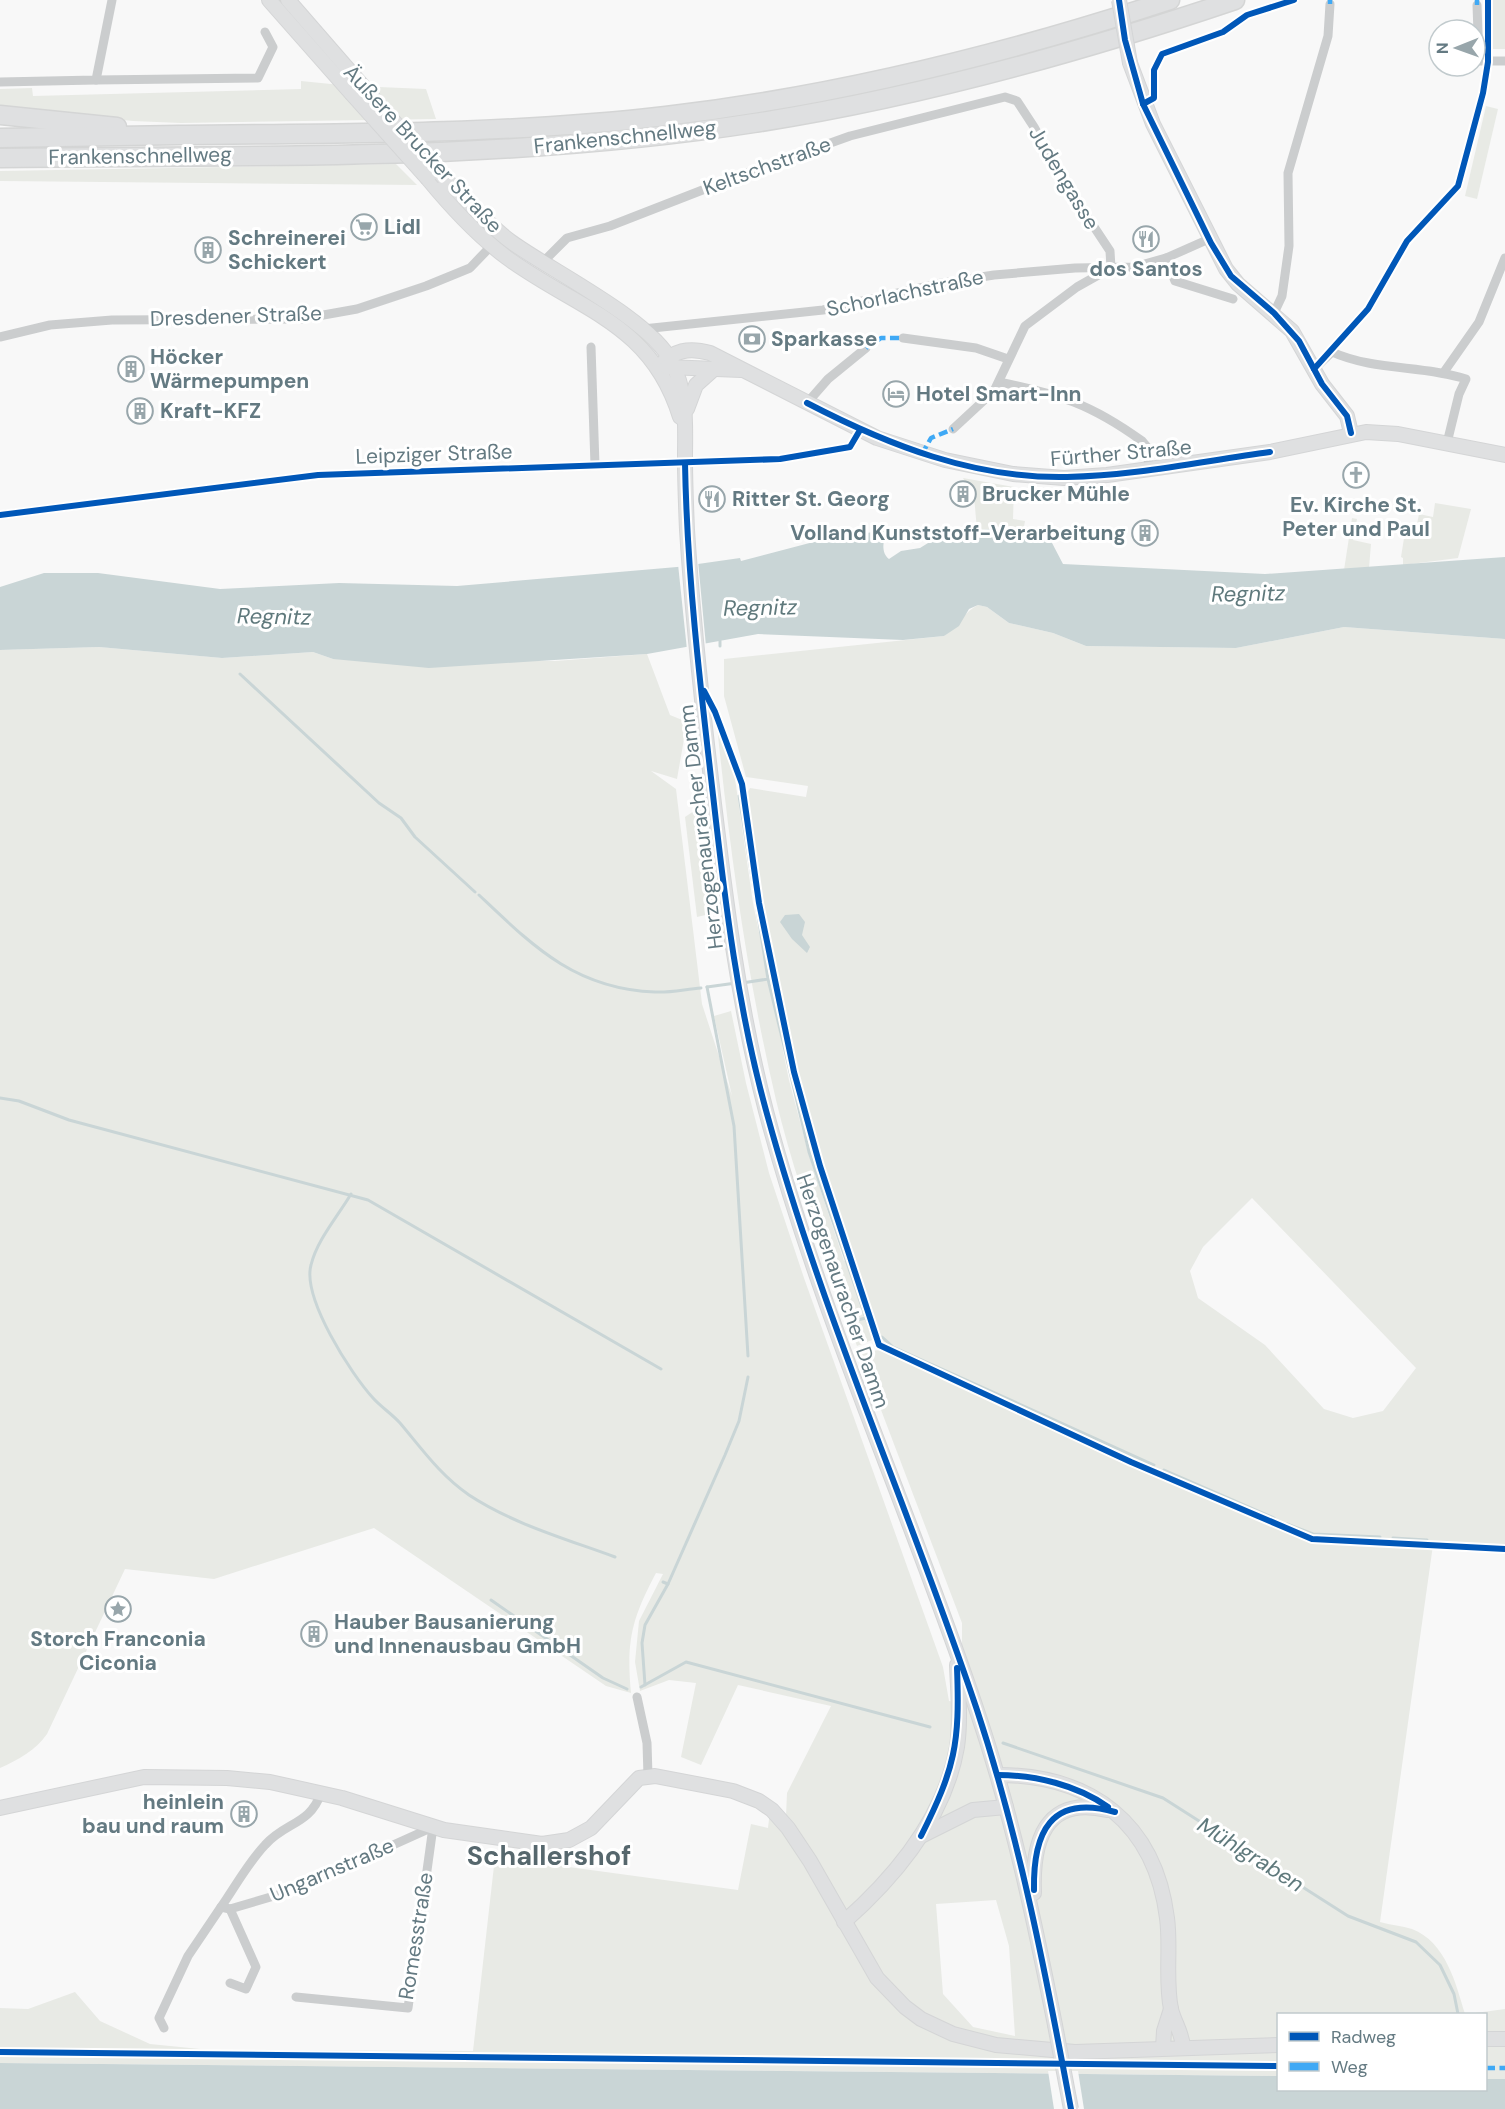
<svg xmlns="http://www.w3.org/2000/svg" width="1505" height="2109" font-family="'DM Sans',sans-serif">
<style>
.green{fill:#e8eae5;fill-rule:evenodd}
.water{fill:#c9d5d6}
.pier{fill:#f8f8f8}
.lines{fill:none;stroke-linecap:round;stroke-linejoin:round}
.stream{stroke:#c9d5d6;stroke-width:3}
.secondary-casing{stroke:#d4d5d6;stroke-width:16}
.highway-casing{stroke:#d4d5d5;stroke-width:21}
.street{stroke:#cbcdce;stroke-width:9}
.secondary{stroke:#dfe0e1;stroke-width:14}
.highway{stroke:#dfe0e1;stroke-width:18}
.secondary-bridge-casing{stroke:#d4d5d6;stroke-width:16;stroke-linecap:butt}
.secondary-bridge{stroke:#dfe0e1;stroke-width:14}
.quiet{stroke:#3fa9f5;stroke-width:4.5;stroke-dasharray:9 4.5;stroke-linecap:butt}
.cycleway-casing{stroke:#fff;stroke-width:10}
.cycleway{stroke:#0057b8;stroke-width:6}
.labels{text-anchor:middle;stroke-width:6;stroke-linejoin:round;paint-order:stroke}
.street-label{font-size:21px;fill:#647a82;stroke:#fff}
.poi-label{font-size:21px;font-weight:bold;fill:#647a82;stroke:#fff;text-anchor:start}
.water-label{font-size:22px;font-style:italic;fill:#5f797c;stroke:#fff}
.district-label{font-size:27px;font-weight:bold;fill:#56676d;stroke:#fff}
</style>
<rect width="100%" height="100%" fill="#f8f8f8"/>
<g class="green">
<path d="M275 0H283L355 86 426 89 436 119 181 123 133 121 0 107V89L32 88 33 96 301 89V81L351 86Z"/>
<rect x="1492" y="0" width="13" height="49"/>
<path d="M1486 106 1498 109 1477 199 1465 196Z"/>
<path d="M396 164 417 185 0 181V171Z"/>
<path d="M963 478 1014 487 1013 519 1025 521 1023 532 977 530 974 496Z"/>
<path d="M1435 503 1471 509 1458 558 1403 565V558L1401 557 1405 532 1410 533 1409 538 1414 539 1419 514 1433 517Z"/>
<path d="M1352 518 1357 519 1353 540 1371 544 1369 568 1344 570Z"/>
<path d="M978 605 987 607 1009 623 1053 633 1086 646 1236 648 1344 627 1505 639V1548L1433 1545 1380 1922C1391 1925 1402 1926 1412 1929 1446 1942 1456 1984 1465 2014H1278V2076L0 2063V2008L28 2009 75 1992 100 2021 150 2044 210 2050 473 2051 495 1857 738 1890 751 1824 768 1828 771 1801 786 1816 787 1793 831 1706 738 1685 701 1765 681 1757 696 1683 669 1680 640 1691 635 1662 639 1621 663 1574 656 1573C632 1618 626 1641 631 1693L606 1686 374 1528 214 1579 125 1569 47 1734C36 1750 18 1760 0 1768V650L99 647 222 658 313 652 333 659 555 661 647 654 670 715 687 722 677 779 651 771 676 789 702 1004 732 1096 714 1016 731 1011 746 1083 769 1173 804 1278 943 1667 949 1701 962 1703V1623L859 1352 881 1350 886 1346 880 1335C859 1272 835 1210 817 1146 784 1030 764 912 747 794L750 788 806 797 808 786 746 777 724 696V659L944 636C958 626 965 611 978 605ZM1252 1198 1416 1368 1383 1411 1353 1418 1324 1409 1265 1345 1198 1298 1190 1271 1203 1247ZM996 1900 1009 1946 1015 2036 973 2027 943 1994 936 1904Z"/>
<path d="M717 726 734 772 753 903 789 1080 808 1152 844 1261 848 1259 871 1327 872 1340 857 1346C828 1266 796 1184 776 1100 747 977 730 852 717 726Z"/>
<path d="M700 807 714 913 697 917 685 817Z"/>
<path d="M1505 2009V2079H1486V2014H1468Z"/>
</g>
<g class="water">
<path d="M989 529 1023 532 1051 541 1063 564 1265 574 1505 557V639L1344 627 1236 648 1086 646 1053 633 1009 623 987 607 978 605 969 609 959 626 944 636 903 640 758 634 647 654 429 668 333 659 313 652 222 658 99 647 0 650V587L44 573H98L220 589 339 583 457 586 677 567 740 558 741 561 821 540 886 530C884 540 880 552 889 559L901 551 920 548 941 535Z"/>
<path d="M799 914 805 922 802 935 810 947 807 953 792 939 780 922 785 915Z"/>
<path d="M0 2063 1278 2076V2090H1486V2079H1505V2109H0Z"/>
</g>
<g class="pier">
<path d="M698 561 706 646 687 650 678 564Z"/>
<path d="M1048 2071H1078L1084 2109H1054Z"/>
</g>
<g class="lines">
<g class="stream">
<path d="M720 641V646"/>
<path d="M240 674 379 803 401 818 415 837 475 892"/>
<path d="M739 796 768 979 742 983"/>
<path d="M479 895C533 946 575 989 655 992 670 993 686 989 701 988"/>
<path d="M768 979 809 1152 866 1318 848 1322"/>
<path d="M707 987 734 1126 748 1356"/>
<path d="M707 987 736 983"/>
<path d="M0 1098 19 1101 69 1120 368 1200 661 1369"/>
<path d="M351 1194C338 1216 317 1240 311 1265 302 1298 351 1374 373 1398 381 1407 392 1414 400 1423 422 1449 440 1475 469 1495 513 1524 566 1539 615 1557"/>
<path d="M866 1318 873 1336"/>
<path d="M882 1337 893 1347 1154 1465"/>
<path d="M1164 1470 1274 1518"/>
<path d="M1287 1524 1313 1534 1380 1537"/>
<path d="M1393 1538 1427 1540"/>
<path d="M663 1582 668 1584"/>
<path d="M491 1600 603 1678 627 1689"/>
<path d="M645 1685 642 1643 645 1625 668 1584 725 1455 739 1421 748 1377"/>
<path d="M641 1687 686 1662 930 1727"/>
<path d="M1003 1743 1163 1798 1348 1916 1416 1942 1440 1965 1454 1994 1458 2014"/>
</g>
<g class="secondary-casing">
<g id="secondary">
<path d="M269 0 351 93"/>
<path d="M288 0 381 107"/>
<path d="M1130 63 1153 124 1226 269 1238 284 1292 331 1322 384 1347 416 1351 433"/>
<path d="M444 178C466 199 486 223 510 241 551 271 650 319 671 361 688 393 685 424 685 459 685 483 686 506 687 530 692 607 700 685 709 762 723 879 736 996 766 1111 820 1316 910 1510 977 1711 1012 1814 1034 1919 1055 2025"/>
<path d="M428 179C451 207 477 235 506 257 578 310 651 322 680 417"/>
<path d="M659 367C673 350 689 347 710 353L877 438 945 460 1013 474 1064 478 1107 475 1270 452 1366 432 1398 434 1505 455"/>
<path d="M667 367 741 370"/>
<path d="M687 409 696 385 715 368"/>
<path d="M998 1775C1091 1775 1155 1823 1167 1918 1171 1947 1165 1980 1171 2009 1174 2022 1182 2032 1183 2047"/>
<path d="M0 1808 144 1777 227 1778 270 1782 342 1798 444 1830 542 1844 569 1840 591 1828 639 1778 655 1776 733 1791 759 1801 772 1810 788 1828 810 1861 877 1978 905 2007 921 2019 953 2034 996 2045 1075 2052 1278 2045"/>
<path d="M921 1836 973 1810 1006 1807"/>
<path d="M1034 1893C1032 1843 1044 1795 1107 1810"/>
<path d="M844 1922C895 1877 945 1817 957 1747 961 1720 958 1692 957 1665"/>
<path d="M1486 2039H1505"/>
<path d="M1163 2048 1164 2031 1171 2009"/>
</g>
</g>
<g class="highway-casing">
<g id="highway">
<path d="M0 115 117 127"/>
<path d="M0 138C60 137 119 136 179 135 341 133 504 135 666 116 838 96 1006 54 1170 0"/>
<path d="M0 158C251 155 505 162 754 123 917 98 1078 53 1235 0"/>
</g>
</g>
<g class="street">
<path d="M1477 5 1479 61H1505"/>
<path d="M96 80 258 78 273 47 265 32"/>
<path d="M0 82 96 80 112 0"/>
<path d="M1166 258 1175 281 1233 299"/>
<path d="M542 263 567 238 610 226 741 175 850 136 1005 97 1017 101 1034 127 1065 183 1110 251 1111 268"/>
<path d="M1274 313 1282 296 1289 246 1288 173 1328 36 1330 4"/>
<path d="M643 329 823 310 942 283 994 275 1075 268 1134 267 1166 258 1209 239"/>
<path d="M0 337 50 325 112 320 301 319 357 309 426 286 470 268 492 245"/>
<path d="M903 338 976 348 1008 359"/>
<path d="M591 347 595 465"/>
<path d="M1314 369 1332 352C1374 371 1423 365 1466 379L1459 394 1447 443"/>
<path d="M1444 372 1479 322 1505 258"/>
<path d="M999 382C1059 394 1091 404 1142 441L1147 447 1149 469"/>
<path d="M807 403 828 379 866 348"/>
<path d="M953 429 994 391 1025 326 1077 287 1109 269"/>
<path d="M0 515 318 475 780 459 850 447 860 430"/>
<path d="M637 1697 647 1743 648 1776"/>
<path d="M221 1907C235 1887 248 1863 265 1845 285 1822 310 1825 321 1793"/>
<path d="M230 1983 246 1989 256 1967 230 1909"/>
<path d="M164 2028 159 2018 188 1956 221 1907 230 1909 291 1891 433 1827 408 2008 296 1997"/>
</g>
<use href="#secondary" class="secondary"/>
<use href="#highway" class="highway"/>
<g class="secondary-bridge-casing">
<g id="secondary-bridge">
<path d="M1119 0 1130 63"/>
<path d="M351 93 428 179"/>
<path d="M381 107 444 178"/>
<path d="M1055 2025 1071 2109"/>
</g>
</g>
<use href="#secondary-bridge" class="secondary-bridge"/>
<g class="quiet">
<path d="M1330 0V4"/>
<path d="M1477 0V5"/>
<path d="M866 348 881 338H903"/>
<path d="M922 454 931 438 953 429"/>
<path d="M1486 2068H1505"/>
</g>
<g class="cycleway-casing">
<g id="cycleway">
<path d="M1119 0 1125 40 1143 104 1211 243 1231 276 1274 313 1299 341 1322 384 1347 416 1351 433"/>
<path d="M1143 104 1154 98V70L1162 54 1223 32 1247 15 1294 0"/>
<path d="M1314 369 1368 309 1407 241 1458 186 1483 93 1488 62V0"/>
<path d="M807 403C888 445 974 479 1067 477 1135 476 1203 461 1270 452"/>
<path d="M685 463C687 574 700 684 713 795 725 902 738 1010 767 1114 823 1318 910 1510 977 1710 1020 1840 1046 1975 1071 2109"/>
<path d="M0 515 318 475 780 459 850 447 860 430"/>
<path d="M704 691 715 712 742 784 759 903 794 1072 820 1166 879 1345 1131 1462 1312 1539 1505 1549"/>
<path d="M998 1775C1035 1775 1077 1785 1108 1807"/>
<path d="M921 1836C955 1768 960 1744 957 1668"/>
<path d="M1034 1890C1033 1833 1050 1794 1115 1812"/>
<path d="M0 2052 1278 2066"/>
</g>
</g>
<use href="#cycleway" class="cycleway"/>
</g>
<defs>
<g id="supermarket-ring" transform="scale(1.35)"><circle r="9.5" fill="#fff" stroke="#98a6ab" stroke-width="1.5"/><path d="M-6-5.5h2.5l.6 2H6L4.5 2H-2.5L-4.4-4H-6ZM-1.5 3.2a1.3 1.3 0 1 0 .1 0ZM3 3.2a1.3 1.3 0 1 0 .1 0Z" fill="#98a6ab"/></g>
<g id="restaurant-ring" transform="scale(1.35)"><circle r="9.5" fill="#fff" stroke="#98a6ab" stroke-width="1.5"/><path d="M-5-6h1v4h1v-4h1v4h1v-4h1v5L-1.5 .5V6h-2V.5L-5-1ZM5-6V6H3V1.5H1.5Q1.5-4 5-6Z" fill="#98a6ab"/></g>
<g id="building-ring" transform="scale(1.35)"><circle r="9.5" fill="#fff" stroke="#98a6ab" stroke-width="1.5"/><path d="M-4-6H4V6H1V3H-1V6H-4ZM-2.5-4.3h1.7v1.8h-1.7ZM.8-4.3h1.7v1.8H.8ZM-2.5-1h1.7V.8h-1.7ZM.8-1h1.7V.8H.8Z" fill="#98a6ab"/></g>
<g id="bank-ring" transform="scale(1.35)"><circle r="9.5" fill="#fff" stroke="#98a6ab" stroke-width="1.5"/><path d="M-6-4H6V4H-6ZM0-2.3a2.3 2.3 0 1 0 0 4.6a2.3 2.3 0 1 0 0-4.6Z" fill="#98a6ab"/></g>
<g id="hotel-ring" transform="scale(1.35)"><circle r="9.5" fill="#fff" stroke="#98a6ab" stroke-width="1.5"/><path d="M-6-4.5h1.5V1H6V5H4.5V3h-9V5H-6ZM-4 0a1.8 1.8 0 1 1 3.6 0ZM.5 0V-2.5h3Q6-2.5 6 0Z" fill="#98a6ab"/></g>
<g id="church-ring" transform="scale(1.35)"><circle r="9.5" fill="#fff" stroke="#98a6ab" stroke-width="1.5"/><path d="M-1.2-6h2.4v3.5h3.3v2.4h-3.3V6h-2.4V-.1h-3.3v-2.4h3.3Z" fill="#98a6ab"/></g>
<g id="sight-ring" transform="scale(1.35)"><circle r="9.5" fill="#fff" stroke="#98a6ab" stroke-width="1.5"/><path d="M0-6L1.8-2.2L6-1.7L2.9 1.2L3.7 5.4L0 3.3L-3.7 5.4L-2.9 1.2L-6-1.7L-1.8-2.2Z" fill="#98a6ab"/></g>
</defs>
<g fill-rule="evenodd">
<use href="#supermarket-ring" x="364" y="227"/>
<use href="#restaurant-ring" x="1146" y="239"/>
<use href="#building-ring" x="208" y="250"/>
<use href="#bank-ring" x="752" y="339"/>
<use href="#building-ring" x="131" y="369"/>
<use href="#hotel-ring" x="896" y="394"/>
<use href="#building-ring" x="140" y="411"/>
<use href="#church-ring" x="1356" y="475"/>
<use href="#building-ring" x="963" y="494"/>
<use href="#restaurant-ring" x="712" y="499"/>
<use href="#building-ring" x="1145" y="533"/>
<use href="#sight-ring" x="118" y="1609"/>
<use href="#building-ring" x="314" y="1634"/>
<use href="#building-ring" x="244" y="1814"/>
</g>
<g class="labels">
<g class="street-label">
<text transform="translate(625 137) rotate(-6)" y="7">Frankenschnellweg</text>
<text transform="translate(423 149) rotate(47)" y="7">Äußere Brucker Straße</text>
<text transform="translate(140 156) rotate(-1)" y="7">Frankenschnellweg</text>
<text transform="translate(767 166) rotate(-20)" y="7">Keltschstraße</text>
<text transform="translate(1064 178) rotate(59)" y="7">Judengasse</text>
<text transform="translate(905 293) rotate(-12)" y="7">Schorlachstraße</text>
<text transform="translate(236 316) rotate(-2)" y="7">Dresdener Straße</text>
<text transform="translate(1121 453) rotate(-5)" y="7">Fürther Straße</text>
<text transform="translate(434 454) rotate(-2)" y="7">Leipziger Straße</text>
<text transform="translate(701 827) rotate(-97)" y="7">Herzogenauracher Damm</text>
<text transform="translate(843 1291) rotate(71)" y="7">Herzogenauracher Damm</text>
<text transform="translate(332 1870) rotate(-23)" y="7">Ungarnstraße</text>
<text transform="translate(416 1936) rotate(-81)" y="7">Romesstraße</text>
</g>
<g class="poi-label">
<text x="384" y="234">Lidl</text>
<text x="228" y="245">Schreinerei<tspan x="228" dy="24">Schickert</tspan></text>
<text x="1146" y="276" text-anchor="middle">dos Santos</text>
<text x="771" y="346">Sparkasse</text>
<text x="150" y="364">Höcker<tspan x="150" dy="24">Wärmepumpen</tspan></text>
<text x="916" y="401">Hotel Smart-Inn</text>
<text x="160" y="418">Kraft-KFZ</text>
<text x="982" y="501">Brucker Mühle</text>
<text x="732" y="506">Ritter St. Georg</text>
<text x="1356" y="512" text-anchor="middle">Ev. Kirche St.<tspan x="1356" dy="24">Peter und Paul</tspan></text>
<text x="1126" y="540" text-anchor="end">Volland Kunststoff-Verarbeitung</text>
<text x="334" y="1629">Hauber Bausanierung<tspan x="334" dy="24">und Innenausbau GmbH</tspan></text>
<text x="118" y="1646" text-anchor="middle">Storch Franconia<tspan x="118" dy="24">Ciconia</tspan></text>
<text x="224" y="1809" text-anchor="end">heinlein<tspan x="224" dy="24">bau und raum</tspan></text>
</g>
<g class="water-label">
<text transform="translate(1248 593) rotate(-1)" y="8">Regnitz</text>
<text transform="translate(760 607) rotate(-1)" y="8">Regnitz</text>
<text transform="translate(274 616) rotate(1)" y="8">Regnitz</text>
<text transform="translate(1251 1854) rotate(32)" y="8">Mühlgraben</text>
</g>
<g class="district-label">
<text x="549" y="1865">Schallershof</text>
</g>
</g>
<rect x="1277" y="2013" width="210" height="78" fill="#ffffff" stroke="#c1cacd" stroke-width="1.5"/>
<rect x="1289" y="2032" width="30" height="9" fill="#0057b8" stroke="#c1cacd" stroke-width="1.5"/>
<text x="1331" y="2043" font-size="18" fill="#647a82">Radweg</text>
<rect x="1289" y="2062" width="30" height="9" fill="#3fa9f5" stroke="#c1cacd" stroke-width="1.5"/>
<text x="1331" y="2073" font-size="18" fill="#647a82">Weg</text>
<g transform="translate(1457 48) rotate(269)"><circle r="28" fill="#ffffff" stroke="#c1cacd" stroke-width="1.5"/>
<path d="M0-4.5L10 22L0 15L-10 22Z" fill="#98a6ab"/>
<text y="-9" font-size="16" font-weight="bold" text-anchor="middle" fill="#647a82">N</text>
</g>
</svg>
